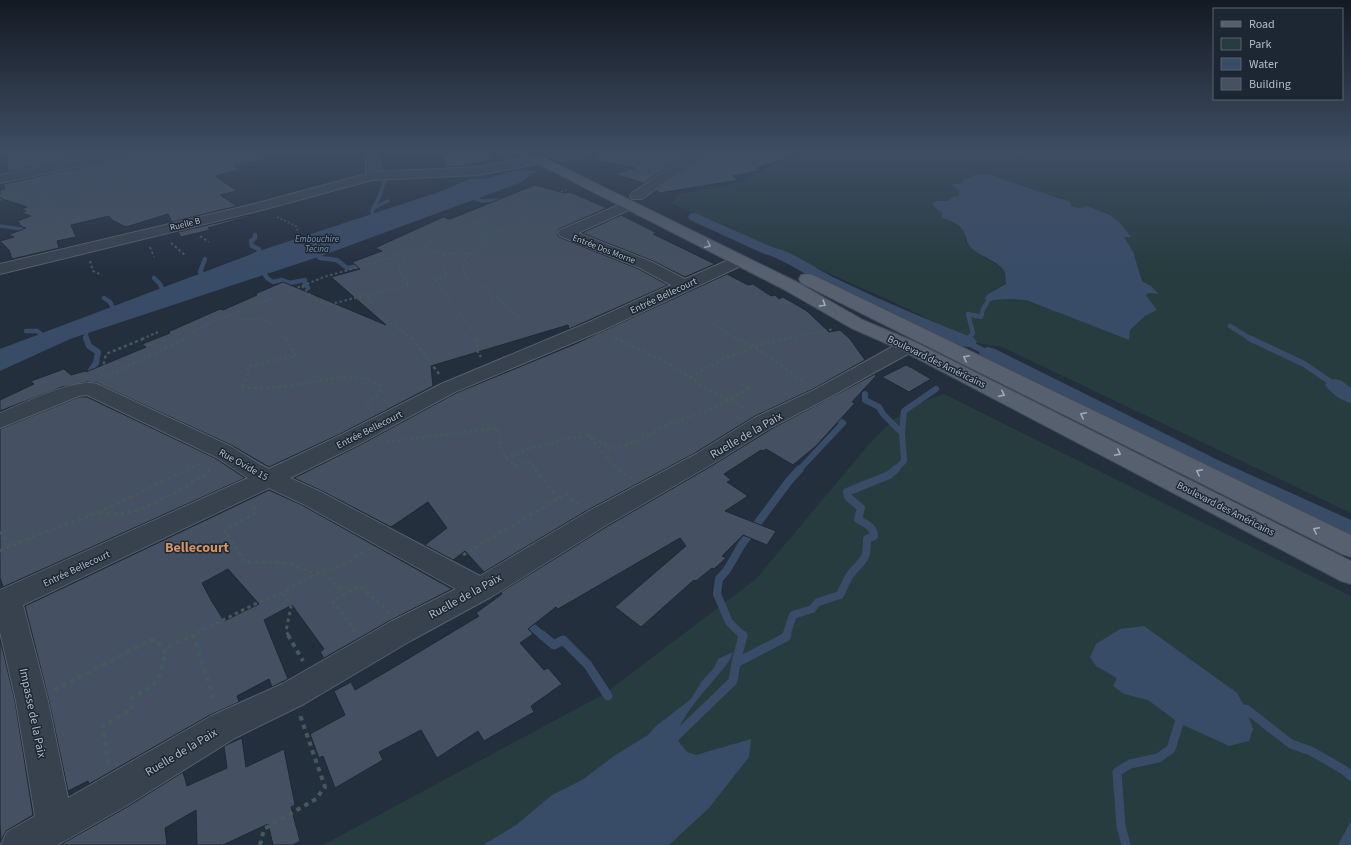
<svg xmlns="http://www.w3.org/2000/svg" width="1351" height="845" font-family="'Source Sans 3',sans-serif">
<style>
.green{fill:#263c3f;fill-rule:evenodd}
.water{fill:#394c67}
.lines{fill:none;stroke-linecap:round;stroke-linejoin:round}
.stream-far4{stroke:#394c67;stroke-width:3.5}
.stream-far3{stroke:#394c67;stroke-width:4.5}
.stream-far2{stroke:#394c67;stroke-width:6}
.stream-far1{stroke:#394c67;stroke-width:8}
.stream{stroke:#394c67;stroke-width:9}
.canal{fill:#394c67;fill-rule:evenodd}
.building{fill:#455162;stroke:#1f2835;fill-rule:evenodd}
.minor-casing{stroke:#565f6c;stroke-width:2}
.major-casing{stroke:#414a57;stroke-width:2}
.path-far4{stroke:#44595c;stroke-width:1.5;stroke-dasharray:2 2;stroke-linecap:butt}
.path-far3{stroke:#44595c;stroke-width:2;stroke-dasharray:2.5 2.5;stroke-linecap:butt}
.path-far2{stroke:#44595c;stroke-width:2.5;stroke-dasharray:3 3;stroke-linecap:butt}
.path-far1{stroke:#44595c;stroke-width:3;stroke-dasharray:3.5 3.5;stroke-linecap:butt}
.path{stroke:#44595c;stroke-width:4;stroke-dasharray:4.5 4.5;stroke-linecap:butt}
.minor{fill:#38414e;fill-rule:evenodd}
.major{fill:#56606e;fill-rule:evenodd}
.oneway{stroke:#a1aab7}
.labels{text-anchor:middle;stroke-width:3;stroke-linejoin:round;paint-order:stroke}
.far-street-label{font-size:9px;fill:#b4bcc9;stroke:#1d2633}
.far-water-label{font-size:9px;font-style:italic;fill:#7c92b1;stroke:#1d2633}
.street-label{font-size:10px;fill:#b4bcc9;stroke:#1d2633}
.near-street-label{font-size:12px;fill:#b4bcc9;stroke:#1d2633}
.near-quarter-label{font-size:14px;font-weight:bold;fill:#d59563;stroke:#1d2633}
</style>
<rect width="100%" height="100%" fill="#242f3e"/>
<g class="green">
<path d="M804 152H1351V513L1002 347 978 343 891 301 672 203 679 194 729 185 744 181 773 164 799 156ZM970 178 1020 184 1051 196 1062 197 1070 206 1080 208 1087 206 1110 215 1131 237H1124L1133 251 1142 281 1151 286 1159 294 1148 293 1146 295 1157 310 1145 316 1129 330V340L1026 300 1007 299 993 300 988 294 1006 284 1004 270 1000 266 986 259 966 242 964 232 958 225 943 218 942 213 931 204 937 201H948L959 196 958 190 954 187 962 183 964 179Z"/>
<path d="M944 394 1351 596V845H323L604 694 756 579 869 444 896 417 897 418 910 406Z"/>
</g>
<g class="water">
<path d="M517 170C524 172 530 169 537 172L531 174 522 182 321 256 70 339 0 371V349L265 249 436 193 470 179H485Z"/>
<path d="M987 174C1008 180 1028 188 1049 195 1056 198 1063 198 1070 202L1071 206 1080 208 1087 206 1110 215 1122 225 1131 237H1124L1133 251 1142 281 1151 286 1159 294 1148 293 1146 295 1157 310 1145 316 1130 330 1129 340 1026 300 1007 299 993 300 987 303 985 298 988 294 1006 284C1005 279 1006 272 1003 269 997 262 981 256 974 250 965 243 968 239 963 231 959 223 950 221 942 218V213L931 204 937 201H948L952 197 959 196 958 190 952 185 962 183 964 179 970 178 973 175Z"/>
<path d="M1144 626 1237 693 1246 709 1253 729 1249 741 1229 746 1179 723 1148 700 1124 694 1113 686 1117 678 1096 666 1090 657 1096 644 1120 629Z"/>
<path d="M733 652 729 661C711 686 686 707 675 737L687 752 696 755 751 739 749 757 709 808 669 845H483L516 825 552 795 582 780 614 756 648 735 656 726 691 699 702 681 714 668 718 659Z"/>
<path d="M1351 821V845H1338Z"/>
</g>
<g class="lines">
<g class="stream-far4">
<path d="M376 152 384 174"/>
<path d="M497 152 509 159 510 163"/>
<path d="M574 153 583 159"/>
<path d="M467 196 482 201 503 200"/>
<path d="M373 208 388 201"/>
<path d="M374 220 372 211 380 195 385 179"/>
<path d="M0 226 21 229 29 232"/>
</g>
<g class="stream-far3">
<path d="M314 253 320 258 337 260 347 268 365 265"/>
<path d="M254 255 259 253V249L252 246 251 241 255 238V235"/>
<path d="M205 259 200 272 206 276"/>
<path d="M258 272 264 273 267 278 273 282 282 280 290 283 305 280V284L308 288"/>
<path d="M154 278 160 284 165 295"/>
<path d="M104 298 110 302 114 310 112 314"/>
<path d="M1230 326 1251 339"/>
<path d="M83 329 86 330V339"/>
<path d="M26 331H37L41 334 40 339"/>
<path d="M968 339 973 333 968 314 981 317 983 309 987 303"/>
</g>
<g class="stream-far2">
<path d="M86 338 89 346 98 352 96 363 91 370 97 372"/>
<path d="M969 338 967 340 972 345 988 353V356"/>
<path d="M1249 338 1304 364 1335 385"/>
<path d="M40 340V338"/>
<path d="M75 386 91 381 97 382 151 409"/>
<path d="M865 394V400L879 407 883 414 902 433"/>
<path d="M238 452 269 465 288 463"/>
<path d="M799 470 843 423 832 416"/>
<path d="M895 470 904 461 902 433 904 411 936 389"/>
</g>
<g class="stream-far1">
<path d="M526 622 543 636"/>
<path d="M743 636 729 622 717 594 719 579 727 570 742 544 789 481 800 469"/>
<path d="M786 636 793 615 812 609 818 602 840 595C843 589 846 581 850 575 863 558 867 563 867 539L874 536C874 526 865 524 858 519L861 508 848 497 847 492 889 475 896 469"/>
</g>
<g class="stream">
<path d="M542 635 554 645 563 640 588 665 608 696"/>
<path d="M736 663 743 635"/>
<path d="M1246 709 1291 744 1311 751 1344 770 1351 776"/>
<path d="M672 743 675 737 733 681 736 663 786 637 787 635"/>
<path d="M1126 845 1121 826 1117 772 1130 764 1158 758 1171 749 1179 723"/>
</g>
<g class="canal">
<path d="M574 152H591C586 157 575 161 568 159L566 157 568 155Z"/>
<path d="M695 213 772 247C796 253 816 269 837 279 882 301 928 320 974 338L977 342 974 346 968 347 962 346C915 327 869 309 824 285 804 274 784 259 762 253L690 220 688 217 690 214Z"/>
<path d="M988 347 995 349 1222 462 1351 520V539L1342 536 1206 472 981 357 979 353 981 349Z"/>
<path d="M1335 379 1342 381 1351 388V403C1341 401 1331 393 1325 385L1328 381Z"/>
</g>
</g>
<g class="building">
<path d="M7 152H104L8 172Z"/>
<path d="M137 152H267L268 158 234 166 239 170 215 176 237 191 220 195 237 206 172 222 168 214 126 227 112 220 109 216 71 225 76 237 57 241 59 248 12 259 9 250 0 241 14 237 8 235 26 228 20 226H22L17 224 20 223 15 222 31 216 21 213 26 211 21 209 27 207 0 198V190L5 189 3 184 130 157Z"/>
<path d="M454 152H494L495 159 461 166 446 167 443 155Z"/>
<path d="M597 152H690L644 183 614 174 635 168 596 160Z"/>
<path d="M708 152H792L793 156 757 168 762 170 733 176 739 180 660 193 656 190Z"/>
<path d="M535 185 564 193 570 192 607 208 559 229 557 234 559 237 639 269 668 285 569 329 568 325 431 366 433 386 340 434 269 467 233 446 97 383 87 382 62 387 0 411V400L34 384 31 381 64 369 71 375 85 371 86 372 146 347 142 344 170 333 168 332 220 309 223 310 257 295 255 294 283 282 386 325 331 277 360 269 352 262 382 251 375 248 443 217 450 219Z"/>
<path d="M250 215 251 216 208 228 210 230 181 237 178 232Z"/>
<path d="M621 215 657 233 653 234 715 264 685 277 653 261 582 233Z"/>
<path d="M727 274 748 285 753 284 771 296 775 295 779 299 783 297 807 311 829 332 840 330 850 339 865 360 813 389 755 416 695 453 586 511 484 572 465 551 453 560 425 545 447 528 428 502 391 527 322 491 294 478 358 446 456 393 575 344Z"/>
<path d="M906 365 914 369 931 379 909 392 882 377Z"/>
<path d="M875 374 876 376 852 402 855 403 816 446 793 465 766 449 763 451 761 450 724 474 731 480 727 482 748 496 725 511 776 531 767 545 743 535 722 556 726 558 714 569 712 568 696 581 694 580 641 627 615 607 686 546 680 538 558 609 556 607 528 629 533 634 520 643 544 670 548 668 562 684 531 706 534 712 484 741 478 731 437 758 421 730 379 752 383 760 335 788 323 756 319 758 310 734 345 715 334 691 351 682 355 690 391 669 479 616 476 613 502 594 501 592 606 527 713 465 773 428Z"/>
<path d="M79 397H87L215 458 245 478 3 587 0 578V429Z"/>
<path d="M269 490 302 505 452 589 389 621 324 658 320 652 324 649 292 605 264 620 288 679 272 687 269 679 237 696 239 702 210 715 89 784 88 781 68 791 49 701 25 606ZM228 569 259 604 224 621 211 600 202 583Z"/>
<path d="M0 639 15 701 33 815 6 831 1 841 0 824Z"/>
<path d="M242 738 246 767 284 749 295 805 291 807 300 841 293 845H273L268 824 223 845H197L196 810 165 828 167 845H60L127 807 183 772 187 786 227 768 224 746Z"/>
</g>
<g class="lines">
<g class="minor-casing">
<g id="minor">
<path d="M112 152H136L134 154 130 156 0 183V175Z"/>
<path d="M366 152H378V172L478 167 537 156 541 157 543 160 541 163 537 164 478 175 372 180 262 210 0 274V264L254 204 366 174Z"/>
<path d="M563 152H579C574 158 564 161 557 160L555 157Z"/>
<path d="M693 152H707L642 199H632L630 196 632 193Z"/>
<path d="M628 201 633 202 635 205 633 208 578 233 652 262 685 279 733 258 739 256 745 258 747 261 745 264 601 331 455 392 357 445 290 478 321 492 480 576 587 512 696 454 756 417 814 390 901 342 908 340 915 342 918 346 915 350 828 398 772 427 712 464 605 526 491 597 412 640 304 704 235 738 126 806 68 839 57 845H1L7 832 35 816 16 701 0 632V590L248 478 216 457 87 395 79 396 0 428V413C23 404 74 378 97 384L232 447 259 464 269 469 341 435 441 384 587 323 671 285 640 268 560 236 558 233 560 230ZM269 488 303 504 456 589 390 622 282 684 211 716 68 798 48 701 23 605Z"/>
</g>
</g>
<g class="major-casing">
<g id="major">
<path d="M517 152H532L797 282 863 320 915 342 1351 561V584L1341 581 901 350 851 328 785 290 519 154Z"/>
<path d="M807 274 813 275 1351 535V557L1342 554 801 283 799 279 801 275Z"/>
</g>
</g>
<g class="path-far4">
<path d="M27 152 26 154 28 159"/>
<path d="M184 152 189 157"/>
<path d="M144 157 153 155 174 163"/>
<path d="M0 158 39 152"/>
<path d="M171 161 216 152"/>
<path d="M586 161 605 152"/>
<path d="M90 178 99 187"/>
<path d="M76 179 80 180 117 173"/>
<path d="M66 184 70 193"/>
<path d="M38 185 51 211 70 229V235"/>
<path d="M0 196 66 184V181"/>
<path d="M44 198 123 182 117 173"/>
<path d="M0 200 20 195 18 193"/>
<path d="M277 217 296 226 299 235"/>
<path d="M466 227 478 235"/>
<path d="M449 235 467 226 566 190"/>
<path d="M487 235 528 221 525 217 581 197"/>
</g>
<g class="path-far3">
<path d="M70 234V238"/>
<path d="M298 234 299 236"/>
<path d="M476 234 489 242 465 258 463 268 471 289 486 286 491 298 500 297C508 314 527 322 543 330"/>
<path d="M481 235 483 236 490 234"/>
<path d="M200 236 209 242"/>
<path d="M171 243 185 255"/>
<path d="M150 247 154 257"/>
<path d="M423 247 443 254 442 266 447 276 434 278 475 334 476 339"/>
<path d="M443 254 471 253"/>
<path d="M90 261 93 271 102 275"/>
<path d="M302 286 314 299 327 305 367 295 379 315 413 339"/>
<path d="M367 295 409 285 397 268 404 261 403 254"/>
<path d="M230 315 243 320 260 319 274 324 285 339"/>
<path d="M708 320 736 339"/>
<path d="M614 337 617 339"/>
<path d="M142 339 158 332"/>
<path d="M184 339 203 326 324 277 403 254 423 247 451 234"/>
<path d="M785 339 834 329"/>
</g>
<g class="path-far2">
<path d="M285 338 296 356 247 366 248 375 241 388C254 388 268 388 281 387 311 384 355 368 381 386 379 393 376 399 369 401L364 411"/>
<path d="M412 338 439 374"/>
<path d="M476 338 478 353 481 357"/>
<path d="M615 338 671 365 703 386 723 397 730 399 747 411"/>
<path d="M734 338 753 346 806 383"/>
<path d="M101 376 106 354 145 338"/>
<path d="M105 377 186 338"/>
<path d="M690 378C721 358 754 344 790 338"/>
<path d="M588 435 615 450 654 433 652 430 712 409 751 387 740 382"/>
<path d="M386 442 498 428C500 444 502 455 515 466L531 462 536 470"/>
<path d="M505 458 516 455 527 449 573 437 579 438 588 435C599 447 607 460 619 470"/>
<path d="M186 470 202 462"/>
<path d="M208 470 212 467"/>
</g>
<g class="path-far1">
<path d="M535 469 558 499"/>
<path d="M618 469 631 479"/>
<path d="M253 507 256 513 224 530 245 562 287 563 316 574H325L344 594 360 586 384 607 388 613"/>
<path d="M100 512C129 521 161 499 186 487L190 483 209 473 208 469"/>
<path d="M0 533H2L10 546"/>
<path d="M0 551 34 536 100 512 188 469"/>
<path d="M463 555 566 494 579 505"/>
<path d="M283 593 291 607 286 631 289 636"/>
<path d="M344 594 332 601 343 613 355 632"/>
<path d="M191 636 259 602 272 598 316 574 346 563 367 550"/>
</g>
<g class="path">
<path d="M288 635 303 661"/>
<path d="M192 636H194L215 703"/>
<path d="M54 690 151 640H156L164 649"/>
<path d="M108 764 103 726 132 709V697C153 686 160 684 163 659L166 658 164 649 193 635"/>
<path d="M260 845 264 829 316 799 325 787 300 715"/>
</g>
<use href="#minor" class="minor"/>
<use href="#major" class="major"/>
</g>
<defs><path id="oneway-chevron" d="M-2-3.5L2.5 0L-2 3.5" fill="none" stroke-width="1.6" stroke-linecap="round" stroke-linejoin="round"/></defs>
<g class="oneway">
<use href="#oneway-chevron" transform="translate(708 245) rotate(26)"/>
<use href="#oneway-chevron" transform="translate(823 304) rotate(30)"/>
<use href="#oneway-chevron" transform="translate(966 358) rotate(-154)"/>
<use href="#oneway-chevron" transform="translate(1002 394) rotate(27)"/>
<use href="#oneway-chevron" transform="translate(1083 415) rotate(-154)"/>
<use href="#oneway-chevron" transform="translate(1118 453) rotate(27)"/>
<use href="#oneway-chevron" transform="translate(1199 472) rotate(-154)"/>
<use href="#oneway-chevron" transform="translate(1316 530) rotate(-154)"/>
</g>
<linearGradient id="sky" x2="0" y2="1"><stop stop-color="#141a22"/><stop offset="0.56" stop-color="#3f4d63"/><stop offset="1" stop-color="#3f4d63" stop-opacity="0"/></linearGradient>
<rect width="1351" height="270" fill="url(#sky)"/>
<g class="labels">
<g class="far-street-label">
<text transform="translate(185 224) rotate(-14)" y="3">Ruelle B</text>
<text transform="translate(604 249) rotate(21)" y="3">Entrée Dos Morne</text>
</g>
<g class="far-water-label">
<text x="317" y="242">Embouchire<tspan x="317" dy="10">Tecina</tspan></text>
</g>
<g class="street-label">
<text transform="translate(663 295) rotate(-25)" y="4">Entrée Bellecourt</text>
<text transform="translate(937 361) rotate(26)" y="4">Boulevard des Américains</text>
<text transform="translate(369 429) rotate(-27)" y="4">Entrée Bellecourt</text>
<text transform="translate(244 464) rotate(29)" y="4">Rue Ovide 15</text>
<text transform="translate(1226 508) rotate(27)" y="4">Boulevard des Américains</text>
<text transform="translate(76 568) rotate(-25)" y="4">Entrée Bellecourt</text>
</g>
<g class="near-street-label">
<text transform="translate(746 435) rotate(-30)" y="4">Ruelle de la Paix</text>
<text transform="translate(465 596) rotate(-29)" y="4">Ruelle de la Paix</text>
<text transform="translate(33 713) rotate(78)" y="4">Impasse de la Paix</text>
<text transform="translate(181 752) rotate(-31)" y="4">Ruelle de la Paix</text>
</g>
<g class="near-quarter-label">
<text x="197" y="552">Bellecourt</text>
</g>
</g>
<rect x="1213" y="8" width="130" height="92" fill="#1d2633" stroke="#59626f"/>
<rect x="1221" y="21" width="20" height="6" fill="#56606e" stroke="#59626f"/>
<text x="1249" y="28" font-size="12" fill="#b4bcc9">Road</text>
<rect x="1221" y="38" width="20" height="12" fill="#263c3f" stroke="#59626f"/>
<text x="1249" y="48" font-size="12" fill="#b4bcc9">Park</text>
<rect x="1221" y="58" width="20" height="12" fill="#394c67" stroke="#59626f"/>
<text x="1249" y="68" font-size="12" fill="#b4bcc9">Water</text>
<rect x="1221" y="78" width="20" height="12" fill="#455162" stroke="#59626f"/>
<text x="1249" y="88" font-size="12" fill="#b4bcc9">Building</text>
</svg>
